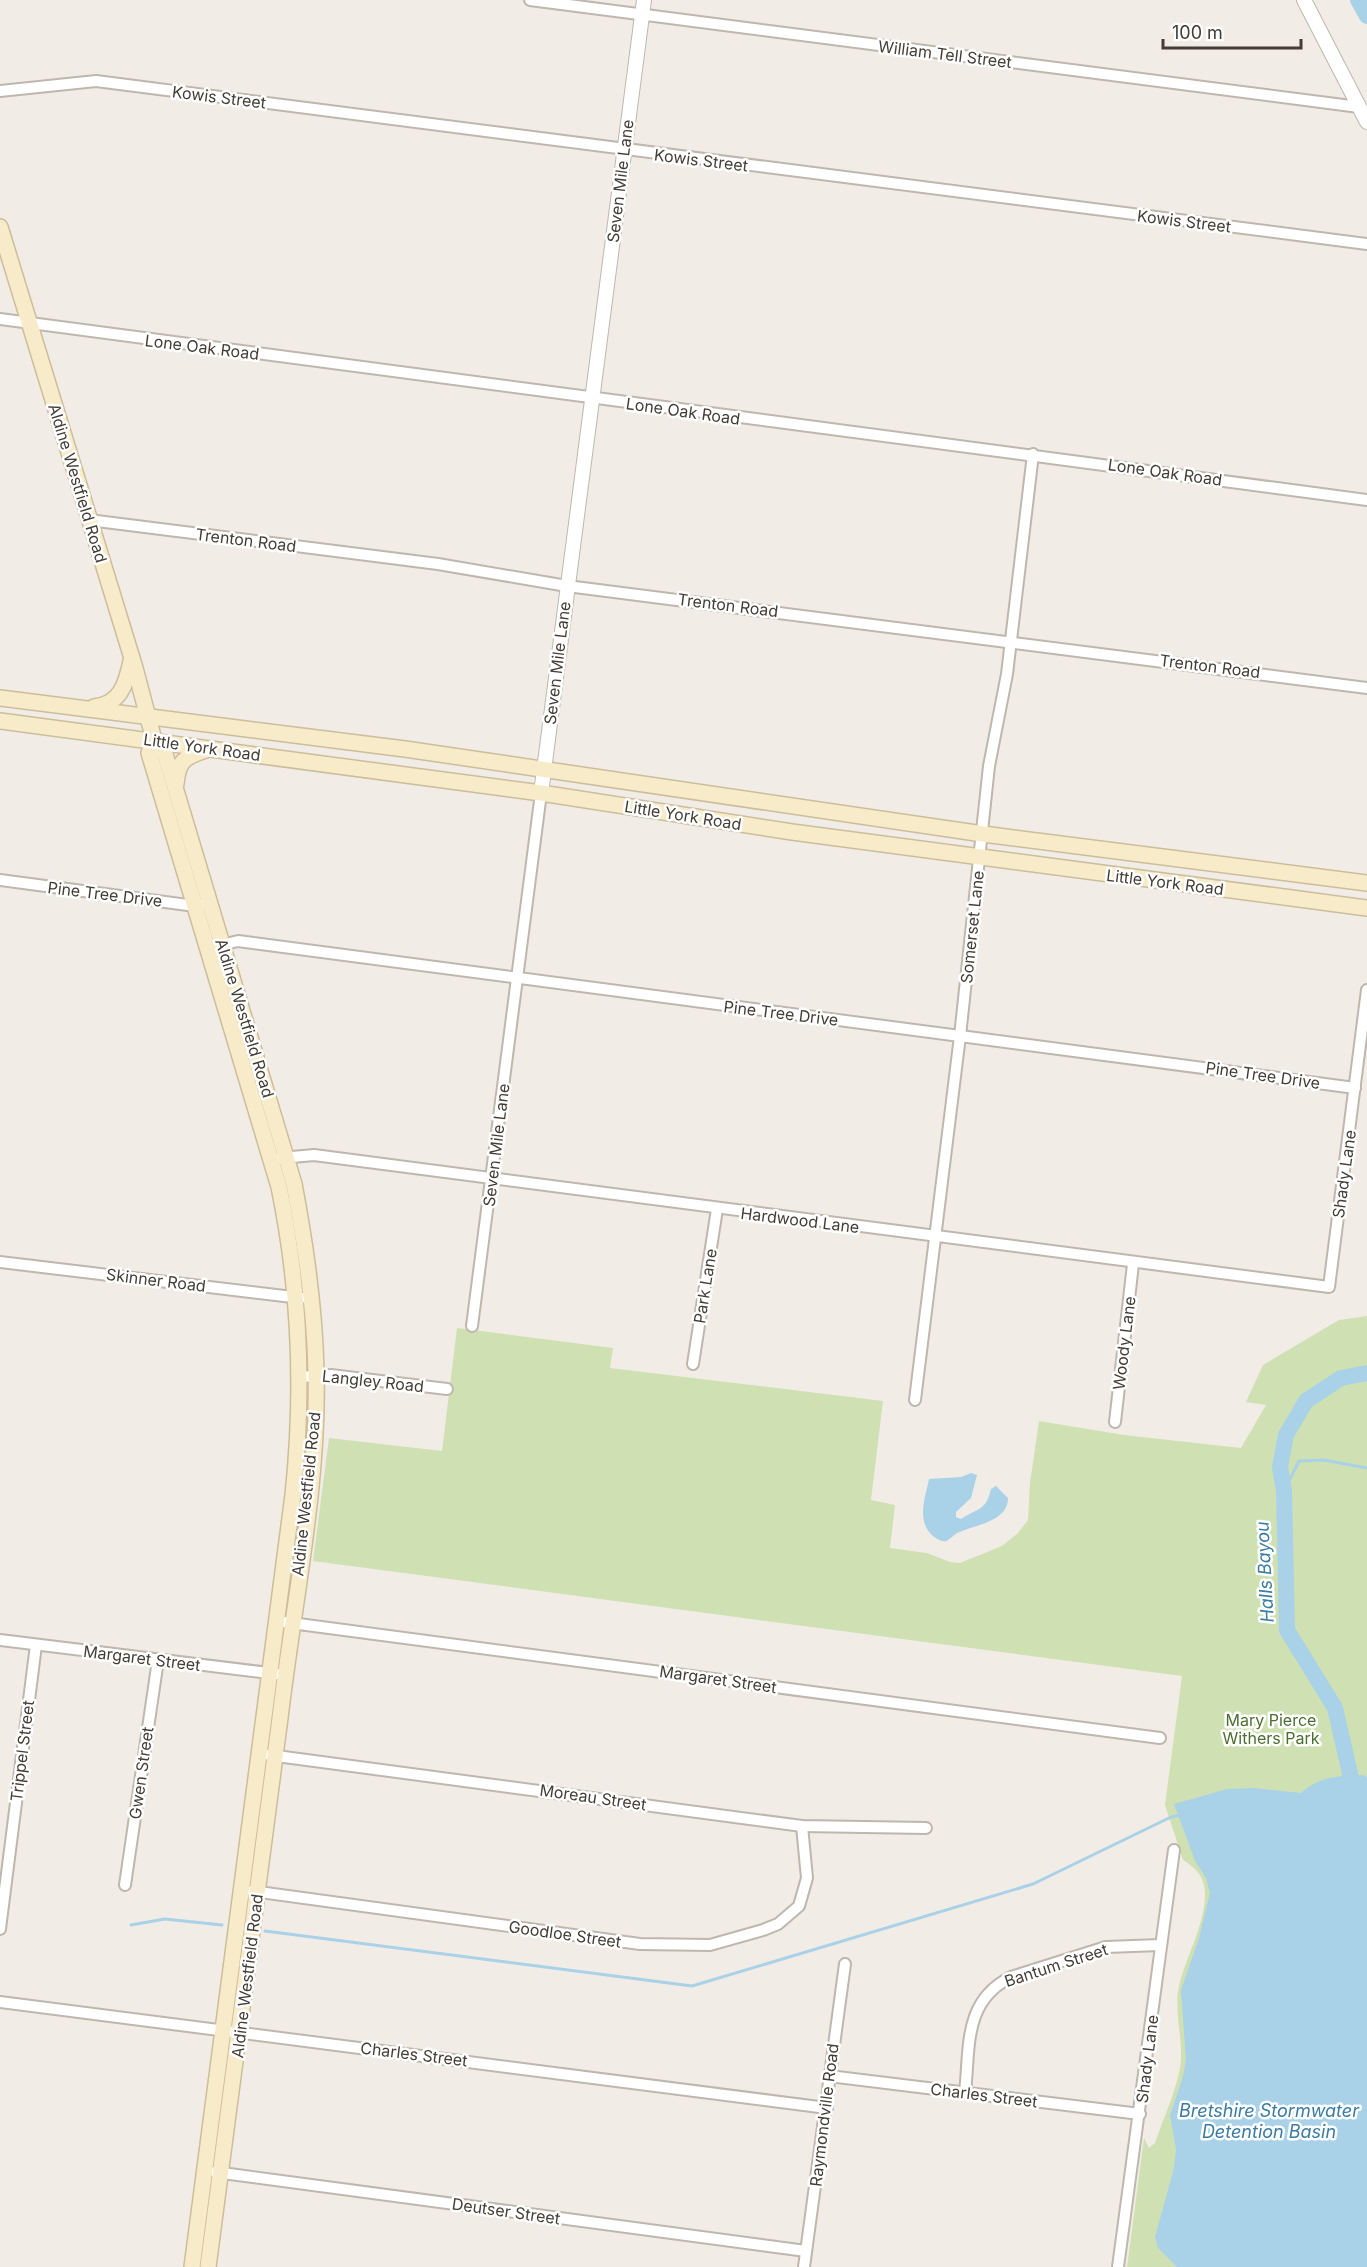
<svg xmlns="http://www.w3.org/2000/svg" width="1367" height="2267" font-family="Inter,sans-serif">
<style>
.green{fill:#cfe1b3}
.water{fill:#a9d1e7}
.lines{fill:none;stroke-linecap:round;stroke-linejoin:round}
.stream{stroke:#a9d1e7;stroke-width:3}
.river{stroke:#a9d1e7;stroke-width:16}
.minor-casing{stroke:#beb7ad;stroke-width:14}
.tertiary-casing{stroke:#beb7ad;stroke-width:16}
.secondary-casing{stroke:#ccbd9b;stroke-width:18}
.minor{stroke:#fff;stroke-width:10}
.tertiary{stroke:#fff;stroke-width:14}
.secondary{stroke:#f8ebc9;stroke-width:15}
.labels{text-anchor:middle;stroke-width:5;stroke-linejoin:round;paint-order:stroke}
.street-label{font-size:16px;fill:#433d36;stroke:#fff}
.park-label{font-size:16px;fill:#4b6e30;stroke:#fff}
.water-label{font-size:18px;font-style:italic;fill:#3c7ca2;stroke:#fff}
</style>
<rect width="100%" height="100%" fill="#f1ede6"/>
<path class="green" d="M1367 1316V2267H1127L1144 2138 1149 2148 1155 2143C1162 2122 1181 2079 1181 2059 1182 2034 1174 2010 1179 1986 1186 1956 1206 1923 1205 1892 1204 1876 1196 1868 1183 1860L1165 1805 1182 1676 313 1561 329 1438 442 1451 457 1328 613 1348 610 1368 883 1401 871 1500 895 1505 890 1548 927 1553 950 1562 960 1563 1002 1546 1018 1533 1028 1520 1030 1483 1039 1421 1124 1435 1241 1448 1266 1405 1246 1402 1263 1365 1339 1320Z"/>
<g class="water">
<path d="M971 1473 977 1475 971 1498 956 1512V1517L961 1519C978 1508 986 1511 991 1489L996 1486 1008 1498C1008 1522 974 1525 957 1533 953 1535 950 1540 946 1541 941 1542 937 1539 933 1536 916 1521 925 1499 929 1479L961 1477Z"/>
<path d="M1363 1775 1367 1777V2267H1177L1158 2248 1155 2237 1174 2168 1176 2149 1170 2115 1183 2076 1186 2060 1181 1990 1199 1938 1210 1893 1206 1878 1195 1861 1174 1804 1227 1789 1253 1788 1301 1793C1320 1776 1338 1776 1363 1775Z"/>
</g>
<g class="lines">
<g class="stream">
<path d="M1284 1491 1299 1461 1324 1460 1367 1468"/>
<path d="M131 1925 165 1919 222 1925"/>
<path d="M265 1931 692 1986 1033 1884 1171 1817 1180 1815"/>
</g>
<g class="river">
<path d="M1358 0 1367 16"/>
<path d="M1355 1795 1335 1708 1287 1630 1284 1491 1280 1467 1286 1435 1306 1401 1341 1378 1367 1373"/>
</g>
<g class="minor-casing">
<g id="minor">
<path d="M530 0 1359 107"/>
<path d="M0 91 96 81 1367 244"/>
<path d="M0 319 1367 500"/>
<path d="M89 520 438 564 567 586 1367 688"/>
<path d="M0 880 195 906 210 902"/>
<path d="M217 946 238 941 1355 1088"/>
<path d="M281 1158 314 1155 1329 1287 1367 990"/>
<path d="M0 1262 301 1298"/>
<path d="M472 1326 541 793"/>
<path d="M693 1364 717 1209"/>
<path d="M300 1377 331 1375 447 1389"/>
<path d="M915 1400 960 1036 989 766 1007 674 1033 454"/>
<path d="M1115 1422 1133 1264"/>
<path d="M276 1621 1160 1738"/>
<path d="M0 1640 277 1674"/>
<path d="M269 1755 802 1826 926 1828"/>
<path d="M125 1885 158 1660"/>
<path d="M252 1891 640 1944 710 1945 763 1930 778 1924 799 1906 807 1878 802 1826"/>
<path d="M0 1929 36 1645"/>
<path d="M0 2002 827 2108"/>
<path d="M829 2076 1140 2114"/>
<path d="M965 2093C970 2047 963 2001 1011 1977L1106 1947 1160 1945"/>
<path d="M215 2172 806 2251"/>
<path d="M804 2267 845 1964"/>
<path d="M1118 2267 1174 1850"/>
</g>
</g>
<g class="tertiary-casing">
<g id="tertiary">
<path d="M1304 0 1367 122"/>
<path d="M541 793 644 0"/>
</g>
</g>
<g class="secondary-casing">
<g id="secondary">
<path d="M0 227 135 668 154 740 165 754 294 1184C306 1247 315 1310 316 1374 319 1486 293 1606 280 1718 257 1901 233 2084 208 2267"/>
<path d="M0 698 405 749 983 834 1367 883"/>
<path d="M94 707C120 704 126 685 131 661"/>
<path d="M0 721 541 793 792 832 1367 908"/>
<path d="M154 740 149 753 279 1187C300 1289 304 1391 293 1495L192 2267"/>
<path d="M176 784C178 761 184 757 206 750"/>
</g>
</g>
<use href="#minor" class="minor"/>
<use href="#tertiary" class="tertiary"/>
<use href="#secondary" class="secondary"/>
</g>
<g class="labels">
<g class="street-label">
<text transform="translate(945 54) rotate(7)" y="6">William Tell Street</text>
<text transform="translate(219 97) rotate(7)" y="6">Kowis Street</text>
<text transform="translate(701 160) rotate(7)" y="6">Kowis Street</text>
<text transform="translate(620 181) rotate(-83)" y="6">Seven Mile Lane</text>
<text transform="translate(1184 221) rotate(7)" y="6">Kowis Street</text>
<text transform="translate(202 347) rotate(7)" y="6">Lone Oak Road</text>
<text transform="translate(683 411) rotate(8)" y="6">Lone Oak Road</text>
<text transform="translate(1165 472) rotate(8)" y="6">Lone Oak Road</text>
<text transform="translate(78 483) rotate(73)" y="6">Aldine Westfield Road</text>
<text transform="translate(246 540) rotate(7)" y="6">Trenton Road</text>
<text transform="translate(728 605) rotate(7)" y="6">Trenton Road</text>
<text transform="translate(557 663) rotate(-83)" y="6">Seven Mile Lane</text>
<text transform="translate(1210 666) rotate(7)" y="6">Trenton Road</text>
<text transform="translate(202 747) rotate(8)" y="6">Little York Road</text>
<text transform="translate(683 815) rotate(9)" y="6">Little York Road</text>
<text transform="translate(1165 882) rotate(7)" y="6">Little York Road</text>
<text transform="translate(105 894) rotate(7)" y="6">Pine Tree Drive</text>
<text transform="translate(972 927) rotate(-84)" y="6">Somerset Lane</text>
<text transform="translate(781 1013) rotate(7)" y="6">Pine Tree Drive</text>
<text transform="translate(245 1018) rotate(73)" y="6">Aldine Westfield Road</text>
<text transform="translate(1263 1075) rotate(8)" y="6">Pine Tree Drive</text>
<text transform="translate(496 1145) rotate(-83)" y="6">Seven Mile Lane</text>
<text transform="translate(1344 1174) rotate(-82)" y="6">Shady Lane</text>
<text transform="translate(800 1220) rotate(7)" y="6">Hardwood Lane</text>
<text transform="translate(156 1280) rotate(7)" y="6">Skinner Road</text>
<text transform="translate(705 1286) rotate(-81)" y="6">Park Lane</text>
<text transform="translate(1124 1343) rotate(-83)" y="6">Woody Lane</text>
<text transform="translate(373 1381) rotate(6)" y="6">Langley Road</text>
<text transform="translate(306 1494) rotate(-84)" y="6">Aldine Westfield Road</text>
<text transform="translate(142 1658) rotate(7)" y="6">Margaret Street</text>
<text transform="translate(718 1679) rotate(8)" y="6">Margaret Street</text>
<text transform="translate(22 1751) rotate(-83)" y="6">Trippel Street</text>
<text transform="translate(141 1773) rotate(-82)" y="6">Gwen Street</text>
<text transform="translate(593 1797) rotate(8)" y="6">Moreau Street</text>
<text transform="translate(565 1934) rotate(8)" y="6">Goodloe Street</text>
<text transform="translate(1056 1965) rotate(-18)" y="6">Bantum Street</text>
<text transform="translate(247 1976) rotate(-83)" y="6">Aldine Westfield Road</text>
<text transform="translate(414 2054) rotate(7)" y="6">Charles Street</text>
<text transform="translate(1147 2059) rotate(-83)" y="6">Shady Lane</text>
<text transform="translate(984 2095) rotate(7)" y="6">Charles Street</text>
<text transform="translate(824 2115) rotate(-83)" y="6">Raymondville Road</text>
<text transform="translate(506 2211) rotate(8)" y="6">Deutser Street</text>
</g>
<g class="park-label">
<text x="1271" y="1726">Mary Pierce<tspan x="1271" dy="18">Withers Park</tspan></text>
</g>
<g class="water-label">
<text transform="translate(1265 1572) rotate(-93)" y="6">Halls Bayou</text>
<text x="1269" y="2117">Bretshire Stormwater<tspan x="1269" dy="21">Detention Basin</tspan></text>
</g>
</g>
<path d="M1163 39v9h138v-9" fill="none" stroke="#433d36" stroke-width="3"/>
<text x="1172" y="39" font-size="18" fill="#433d36" stroke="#ffffff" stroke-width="4.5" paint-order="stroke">100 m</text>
</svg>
